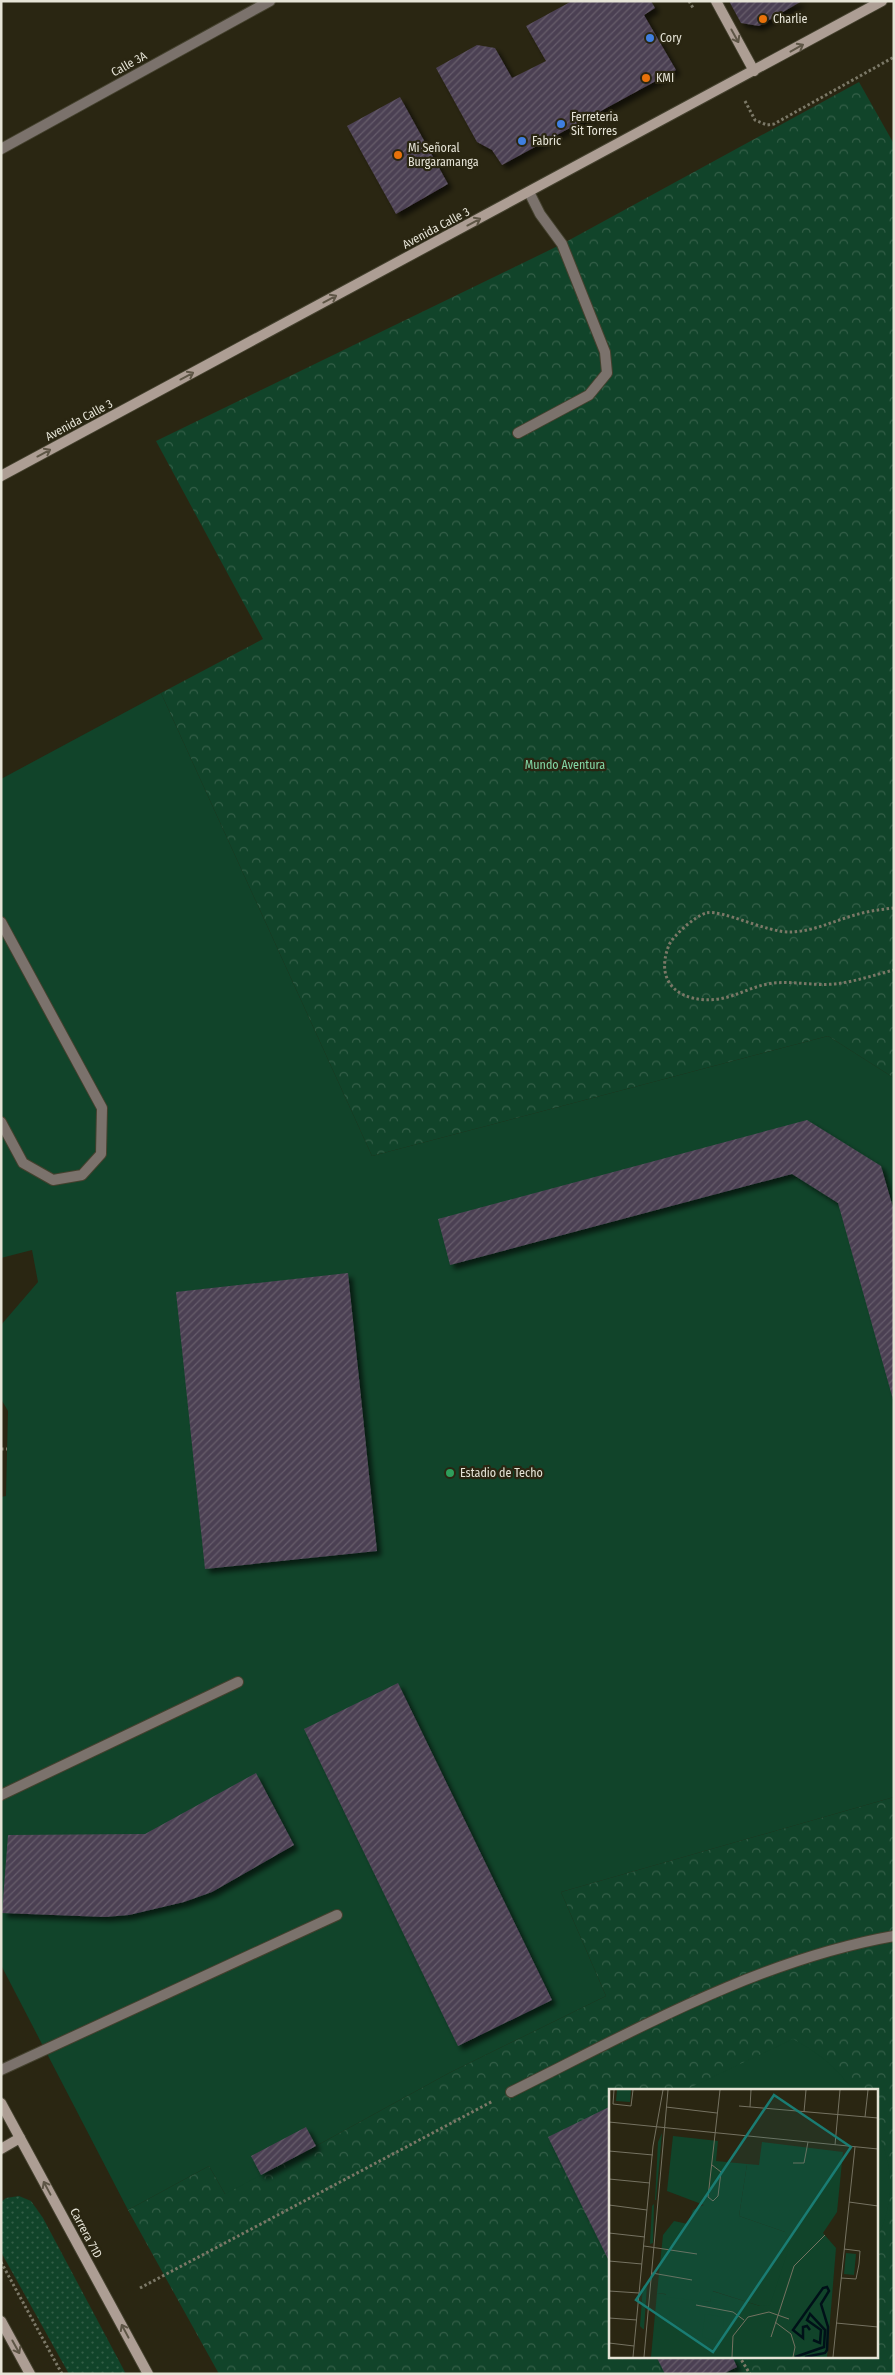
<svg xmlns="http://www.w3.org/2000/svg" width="895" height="2375" font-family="'Fira Sans Condensed',sans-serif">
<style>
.grass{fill:url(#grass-dots)}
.park{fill:url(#park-crowns);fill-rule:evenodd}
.garden{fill:#11442a}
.building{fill:url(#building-hatch);filter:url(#shadow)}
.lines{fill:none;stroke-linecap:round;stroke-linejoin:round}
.lane-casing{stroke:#44412e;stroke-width:12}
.street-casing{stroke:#44412e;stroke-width:12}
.secondary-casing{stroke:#44412e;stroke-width:12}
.path{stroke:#7b7867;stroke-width:3;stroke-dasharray:2.5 2.5;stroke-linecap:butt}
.lane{stroke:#7b726c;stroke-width:10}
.street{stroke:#7b726c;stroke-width:10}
.secondary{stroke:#ad9e94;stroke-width:10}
.oneway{stroke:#5e5646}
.food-dot{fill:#e8710a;stroke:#2a2612;stroke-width:2}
.shop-dot{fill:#3f7fe0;stroke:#2a2612;stroke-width:2}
.leisure-dot{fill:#2e9e5b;stroke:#2a2612;stroke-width:2}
.labels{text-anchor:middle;stroke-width:4.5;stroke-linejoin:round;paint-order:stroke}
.poi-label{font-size:12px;fill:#e6e4d7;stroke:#2a2612;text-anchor:start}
.street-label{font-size:12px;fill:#e6e4d7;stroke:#2a2612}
.park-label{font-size:12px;fill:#83d8a6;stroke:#2a2612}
.inset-river{fill:none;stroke:#001118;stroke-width:2.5}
.inset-road{fill:none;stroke:#757261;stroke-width:1}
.view{fill:#1a7c73;fill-opacity:0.15;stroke:#1a7c73;stroke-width:2.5}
.inset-edge{fill:none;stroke:#e6e4d7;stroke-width:2.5}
</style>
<defs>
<pattern id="grass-dots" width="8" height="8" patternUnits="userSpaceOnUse" patternTransform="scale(1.25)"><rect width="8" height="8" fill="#11442a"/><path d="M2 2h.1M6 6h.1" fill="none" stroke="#345f48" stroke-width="1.8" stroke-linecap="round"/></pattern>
<pattern id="park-crowns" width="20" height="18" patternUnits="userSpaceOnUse" patternTransform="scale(1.25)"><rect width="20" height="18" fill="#11442a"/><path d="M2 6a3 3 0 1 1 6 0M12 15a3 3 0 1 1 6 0" fill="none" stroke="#345f48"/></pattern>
<pattern id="building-hatch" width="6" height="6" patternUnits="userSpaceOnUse" patternTransform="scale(1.25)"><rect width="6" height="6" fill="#4c4153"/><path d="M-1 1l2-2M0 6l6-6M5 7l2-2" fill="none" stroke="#665c6b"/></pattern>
<filter id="shadow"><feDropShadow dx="4.5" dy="4.5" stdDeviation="2.5" flood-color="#0009"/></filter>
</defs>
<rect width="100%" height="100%" fill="#2a2612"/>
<path class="grass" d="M19 2196 31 2201 43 2218 126 2374H69L1 2252V2202L6 2198Z"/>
<g class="park">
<path d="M859 82 894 144V1078L828 1036 372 1156 161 693 263 639 156 441 562 244Z"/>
<path d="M894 1797V2374H219L128 2210 209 2166 225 2194 251 2156 306 2127 316 2146 449 2073 606 1996 561 1892ZM610 2090H876V2356H610Z"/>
</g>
<g class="garden">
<path d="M161 693 372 1156 828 1036 894 1078V1797L561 1892 606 1996 449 2073 316 2146 306 2128 251 2156 261 2175 225 2194 209 2166 128 2210 1 1965V1497L6 1496 8 1411 1 1399V1325L38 1282 32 1250 1 1258V779Z"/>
<path d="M793 2039C817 2052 837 2067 852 2090H685Z"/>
<path d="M876 2128C895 2170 895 2201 876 2241Z"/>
</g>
<g class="building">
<path d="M572 1H651L655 8 644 15 676 70 502 165 492 150 477 142 436 68 477 45 495 48 512 78 546 61 526 26Z"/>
<path d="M729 1H802L759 26 741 23Z"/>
<path d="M400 97 448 184 396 214 347 126Z"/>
<path d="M807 1120 881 1166 894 1211V1403L838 1203 792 1174 450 1265 438 1219Z"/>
<path d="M348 1273 377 1551 205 1569 176 1292Z"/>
<path d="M398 1683 552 2000 458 2046 304 1729Z"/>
<path d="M256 1773 294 1845 212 1892 184 1902 129 1915 105 1917 2 1913 8 1835 145 1834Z"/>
<path d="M609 2107 610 2110V2263L548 2137Z"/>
<path d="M306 2127 316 2146 261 2175 251 2156Z"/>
<path d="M656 2356H732L737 2367 723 2374H665Z"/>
</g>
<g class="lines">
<g class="lane-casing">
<g id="lane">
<path d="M518 433 589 395 607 373 605 352 562 244 540 214 529 192"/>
<path d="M1 922 102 1108 101 1154 82 1175 53 1180 23 1163 1 1122"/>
<path d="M1 1795 238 1682"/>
<path d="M1 2070 337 1915"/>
</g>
</g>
<g class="street-casing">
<g id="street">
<path d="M1 149 270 1"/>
<path d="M511 2092C634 2031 758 1960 894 1936"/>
</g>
</g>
<g class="secondary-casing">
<g id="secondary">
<path d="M716 1 754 71"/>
<path d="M1 476 882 1"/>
<path d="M1 2103 148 2374"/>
<path d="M1 2149 20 2138"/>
<path d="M1 2321 30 2374"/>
</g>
</g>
<g class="path">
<path d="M689 1 693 8"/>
<path d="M745 101 755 120 767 125 774 124 894 57"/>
<path d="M894 908C885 909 876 910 867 912 841 917 818 931 791 932 767 933 722 909 706 913 695 916 673 936 669 945 653 985 683 1004 719 999 738 996 754 985 774 983 794 981 814 986 834 984 854 982 874 975 894 970"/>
<path d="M1 1449H7"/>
<path d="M1 2262 62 2374"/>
<path d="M140 2288 493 2101"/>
<path d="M739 2356 750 2374"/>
</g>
<use href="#lane" class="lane"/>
<use href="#street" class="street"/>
<use href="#secondary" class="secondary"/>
</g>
<defs><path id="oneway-shaft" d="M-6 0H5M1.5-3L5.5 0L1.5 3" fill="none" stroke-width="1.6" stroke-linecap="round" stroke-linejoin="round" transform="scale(1.25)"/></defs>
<g class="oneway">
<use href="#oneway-shaft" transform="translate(735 36) rotate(61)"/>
<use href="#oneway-shaft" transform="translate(797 48) rotate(-29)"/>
<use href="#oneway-shaft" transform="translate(474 222) rotate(-28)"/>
<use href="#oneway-shaft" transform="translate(330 299) rotate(-28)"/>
<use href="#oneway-shaft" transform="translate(187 376) rotate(-28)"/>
<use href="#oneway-shaft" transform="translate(44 453) rotate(-28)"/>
<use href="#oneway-shaft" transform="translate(47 2188) rotate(-118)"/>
<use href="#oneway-shaft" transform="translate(125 2331) rotate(-118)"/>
<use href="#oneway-shaft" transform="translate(16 2347) rotate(61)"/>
</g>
<g class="food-dot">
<circle cx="763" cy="19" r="5"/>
<circle cx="646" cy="78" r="5"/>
<circle cx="398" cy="155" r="5"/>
</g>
<g class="shop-dot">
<circle cx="650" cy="38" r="5"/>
<circle cx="561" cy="124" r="5"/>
<circle cx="522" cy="141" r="5"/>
</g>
<circle class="leisure-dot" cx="450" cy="1473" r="5"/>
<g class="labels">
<g class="poi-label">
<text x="773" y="23">Charlie</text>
<text x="660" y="42">Cory</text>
<text x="656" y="82">KMI</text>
<text x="571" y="121">Ferreteria<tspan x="571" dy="14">Sit Torres</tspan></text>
<text x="532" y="145">Fabric</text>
<text x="408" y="152">Mi Señoral<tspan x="408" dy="14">Burgaramanga</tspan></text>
<text x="460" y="1477">Estadio de Techo</text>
</g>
<g class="street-label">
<text transform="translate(129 64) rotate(-29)" y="4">Calle 3A</text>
<text transform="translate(436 228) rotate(-28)" y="4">Avenida Calle 3</text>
<text transform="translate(79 420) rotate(-28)" y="4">Avenida Calle 3</text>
<text transform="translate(86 2233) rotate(62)" y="4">Carrera 71D</text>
</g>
<g class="park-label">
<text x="565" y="769">Mundo Aventura</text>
</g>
</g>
<g transform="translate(609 2089)">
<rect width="269" height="269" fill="#2a2612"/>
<path d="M53 44 47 111H46L49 53ZM45 115 44 154 41 155 43 117ZM237 164 247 165 245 186 235 185ZM38 196 35 240H34L31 237 34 197Z" fill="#11442a"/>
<path d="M8 1H22L21 13 7 12ZM153 53 234 63 228 123 214 144 227 159 218 268H42L48 204 101 213 103 202 151 217 176 143 130 127 138 75 150 76Z" fill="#11442a"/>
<path d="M64 47 109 52 107 72 138 75 130 127 176 143 181 156 161 216 151 217 104 202 101 213 57 208V205L48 204 54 146 65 132 79 135 84 121 95 116 58 102ZM96 225 115 228 114 248 103 251 93 248Z" fill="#11442a"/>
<path class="inset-river" d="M186 268 215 258 216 241 201 225 198 231 212 241 211 254 204 251M196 268 216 264 218 261 219 238 212 215 220 202 218 198 214 199 184 241 194 249V238L198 237 201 241"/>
<path class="inset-road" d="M5 1 4 15 22 17 24 1M130 17 269 29M57 18 108 24M141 18 142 1M195 23 197 1M256 28 259 1M0 33 269 60M226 56 231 1M0 62 44 66M184 74H195L199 53M103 76 112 83 109 107 104 112 99 108 111 1M0 90 41 94M240 113 269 117M0 116 38 121M0 144 36 148M35 157 88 165M0 172 33 175M43 184 83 191M232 189 247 190 250 175 251 162 235 160M0 202 30 204M87 216 124 223 135 231M0 229 28 231M166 233 182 245 186 258 184 268M227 234 269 238M162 248 185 177 216 146M0 254 25 257M24 268 44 57 54 1M35 268 59 1M123 268 124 247 139 228 160 223 180 230M224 268 246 58"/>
<path class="view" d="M165 6 242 58 104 263 27 211Z"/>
<rect width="269" height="269" class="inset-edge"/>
</g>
<rect width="895" height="2375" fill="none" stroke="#e6e4d7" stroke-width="5"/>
</svg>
